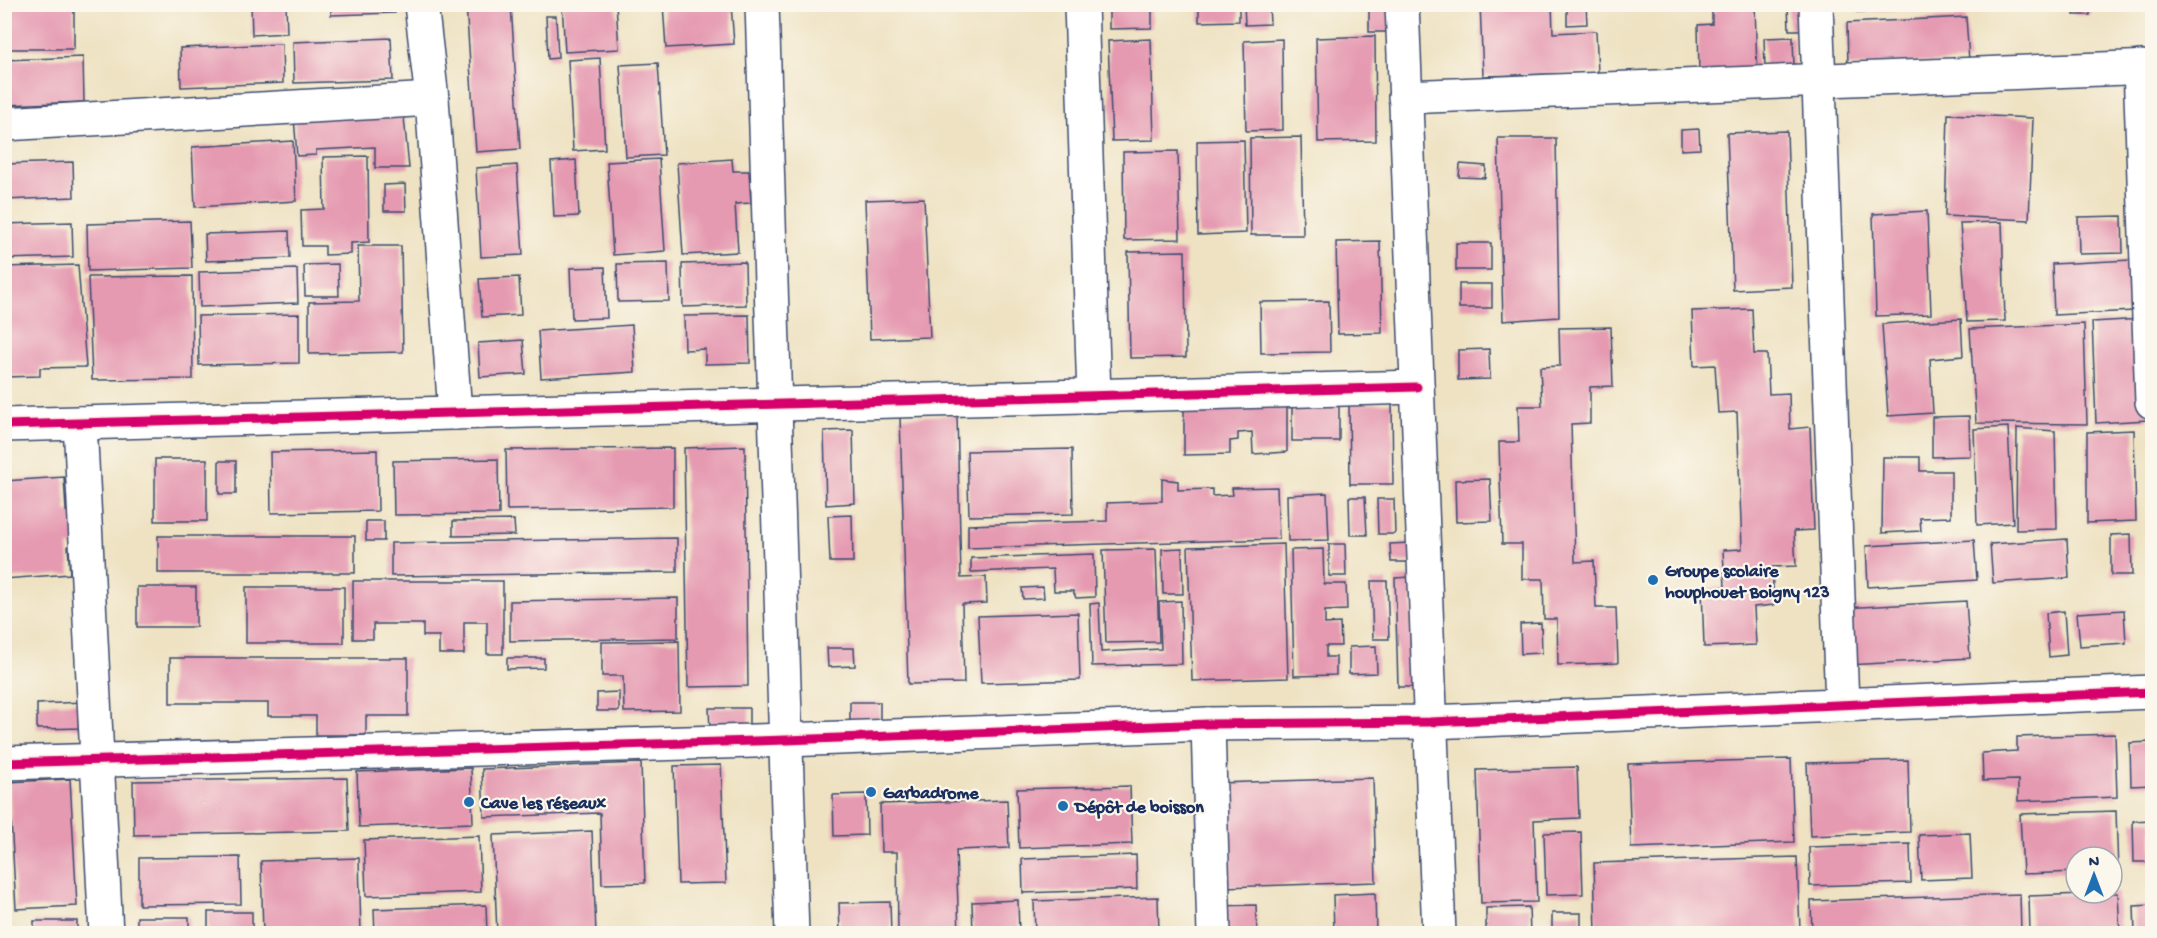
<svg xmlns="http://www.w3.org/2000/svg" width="2157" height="938" font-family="'Gochi Hand',sans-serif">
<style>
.building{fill:#e59ab1}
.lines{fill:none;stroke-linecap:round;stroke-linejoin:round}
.minor-casing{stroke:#3b4a6d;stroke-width:36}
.minor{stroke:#fff;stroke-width:33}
.cycleway-casing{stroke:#fbf7ec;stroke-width:13}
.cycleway{stroke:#d6006c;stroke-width:9}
.poi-dot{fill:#1f6fb2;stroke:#fbf7ec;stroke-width:2}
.labels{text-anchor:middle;stroke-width:4.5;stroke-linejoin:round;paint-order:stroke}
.poi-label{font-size:18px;font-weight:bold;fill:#1b2f5e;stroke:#fbf7ec;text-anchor:start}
</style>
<rect width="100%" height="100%" fill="#fbf7ec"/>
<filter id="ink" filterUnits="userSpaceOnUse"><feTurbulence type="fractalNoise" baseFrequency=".0167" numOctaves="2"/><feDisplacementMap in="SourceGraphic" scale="12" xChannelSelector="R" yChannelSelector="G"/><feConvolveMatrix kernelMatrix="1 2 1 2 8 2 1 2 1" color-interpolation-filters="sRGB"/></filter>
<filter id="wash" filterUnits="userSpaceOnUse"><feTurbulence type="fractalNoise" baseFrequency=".008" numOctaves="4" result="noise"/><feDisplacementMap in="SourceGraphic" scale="24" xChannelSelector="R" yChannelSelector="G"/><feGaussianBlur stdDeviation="1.35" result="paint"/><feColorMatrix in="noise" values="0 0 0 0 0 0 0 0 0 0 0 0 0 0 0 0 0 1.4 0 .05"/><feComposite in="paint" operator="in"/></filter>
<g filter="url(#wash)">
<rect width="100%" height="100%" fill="#eee2c2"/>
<g id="blocks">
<g class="building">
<rect x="4" y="4" width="70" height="45"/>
<path d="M251 4H286L287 33 252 35Z"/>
<path d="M331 4H395V13L331 15Z"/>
<path d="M466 4H511L520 149 476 152Z"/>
<path d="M562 4H616L619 49 565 52Z"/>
<path d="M663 4H731L734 44 666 48Z"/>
<path d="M1109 4H1152V28L1109 29Z"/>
<path d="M1199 4H1239V21L1199 22Z"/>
<path d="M1244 4H1269L1270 24 1245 25Z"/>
<path d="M1480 4H1552L1553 33 1596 31 1598 73 1483 76Z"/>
<path d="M1567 4H1586L1587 24 1567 25Z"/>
<path d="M1712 4H1755L1757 73 1699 74 1698 25 1712 24Z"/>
<path d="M1788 4H1801L1802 30H1789Z"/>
<path d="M1857 4H1895V10L1857 12Z"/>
<rect x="2074" y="4" width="16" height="11"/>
<path d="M1396 6V32H1369V7Z"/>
<path d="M546 16H556L558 58 548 59Z"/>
<path d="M1966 17 1969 61 1848 66 1847 23Z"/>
<path d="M1375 36 1376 141 1318 142 1316 38Z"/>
<path d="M1793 37 1794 68H1765L1764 38Z"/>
<path d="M391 38 393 80 294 83 293 42Z"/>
<path d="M1151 39 1154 140 1112 141 1108 41Z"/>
<path d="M1282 39 1283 130 1246 131 1244 41Z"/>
<path d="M282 44 283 83 181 87 180 48Z"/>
<path d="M83 57 84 102 4 105V60Z"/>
<path d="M600 58 605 149 573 151 568 60Z"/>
<path d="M658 63 664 155 626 157 620 65Z"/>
<path d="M1948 114 2033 118 2029 220 1945 216Z"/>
<path d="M294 117H404L409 168H375V147L316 150V155L297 156Z"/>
<path d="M1699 129 1700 149 1681 150V130Z"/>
<path d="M1787 131 1792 287 1733 290 1727 133Z"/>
<path d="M1301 137 1303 235H1251L1250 138Z"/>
<path d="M1498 138H1556L1559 317 1503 321Z"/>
<path d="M1244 140 1246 233 1198 235 1197 141Z"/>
<path d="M293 141 296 201 195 207 192 147Z"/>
<path d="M1178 151 1180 239 1124 240 1123 152Z"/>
<path d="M368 156 369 242 351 243V254L325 255V246H302L301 210 324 209 323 157Z"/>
<path d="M659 159 665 251 613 255 607 162Z"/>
<path d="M732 159 733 171H749L751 203 735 204 738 252 683 255 677 163Z"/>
<path d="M576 160 579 216 554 217 551 162Z"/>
<path d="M73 162 74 197 4 200V164Z"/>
<path d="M1460 164 1486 166 1485 178 1459 177Z"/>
<path d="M517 165 523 255 481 257 476 168Z"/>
<path d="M405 184 406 211H384V185Z"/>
<path d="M924 198 930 337 870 339 865 200Z"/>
<path d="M1927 211 1931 314 1876 316 1873 214Z"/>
<path d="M2122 216 2123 253 2079 254 2078 217Z"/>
<path d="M190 221 192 268 88 271 87 224Z"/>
<path d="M72 222 73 257 4 259V224Z"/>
<path d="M2002 222 2005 321 1967 322 1960 223Z"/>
<path d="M289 231 290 258 206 261 205 234Z"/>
<path d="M1380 241 1382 333 1338 334 1336 242Z"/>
<rect x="1456" y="243" width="35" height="27"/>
<path d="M358 246H401L403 352 309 354V302L359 301Z"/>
<path d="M1185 251 1186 357 1130 358 1128 252Z"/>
<path d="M2131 260 2134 311 2054 315 2052 264Z"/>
<path d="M745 262 746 305 683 307 682 264Z"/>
<path d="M668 263 669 301 618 302 617 264Z"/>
<path d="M338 264 339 296H305L304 265Z"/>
<path d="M78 265 86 367 40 368V376L4 377V267Z"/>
<path d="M605 267 607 318 572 319 570 268Z"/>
<path d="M297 269 298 303 200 307 199 272Z"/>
<path d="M192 276 193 379 92 380 88 277Z"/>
<path d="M519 277 521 315 482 317 479 279Z"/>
<rect x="1459" y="284" width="33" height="24"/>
<path d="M1329 301 1330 352 1261 353 1260 302Z"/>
<path d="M1752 309 1754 354H1767L1769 394 1789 393 1790 429 1810 427 1814 530 1794 531 1796 566 1772 567 1774 605 1754 607 1756 645 1704 647 1702 588 1725 587 1723 550 1742 549 1737 412 1718 413 1715 365 1694 366 1692 311Z"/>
<path d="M299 314V363L199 365 198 316Z"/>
<path d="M749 315 750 363 705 364V349L685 350 684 316Z"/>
<path d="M1961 319 1963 356 1930 359 1933 413 1888 416 1882 324Z"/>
<path d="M2143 319 2148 420 2096 423 2092 322Z"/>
<path d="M2084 324 2087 424 1976 423 1970 329Z"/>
<path d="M632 325 635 372 541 378 538 331Z"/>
<path d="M1611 327 1613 386 1590 387V423L1571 424 1575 562 1594 561 1596 608H1616L1618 663 1558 665 1557 619H1544L1543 579H1522V544H1502L1499 442H1519L1518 406H1542L1540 367 1560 366 1559 328Z"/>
<path d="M523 340 526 374 480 377 478 343Z"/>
<path d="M1489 349 1490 379 1458 380V350Z"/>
<rect x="1292" y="400" width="47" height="41"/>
<path d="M1392 403 1393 484H1350L1349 404Z"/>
<path d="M1287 404V452L1253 454 1252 432 1238 433V440L1230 441V454L1184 455V407Z"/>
<path d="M957 415 961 578 986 577 987 603 962 604 964 683 908 684 900 417Z"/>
<path d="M1969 416 1970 456 1932 457V417Z"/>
<path d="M2008 427 2013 523 1977 525 1974 429Z"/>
<path d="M2017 428 2055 431 2057 529 2016 530Z"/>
<path d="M853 430 855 503 826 505 824 431Z"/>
<path d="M2134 430 2136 521 2087 523V432Z"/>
<path d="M745 446 748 686 688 687 684 448Z"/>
<path d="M673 448V507L507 510 506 450Z"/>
<path d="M1072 449 1073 514 969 516 967 451Z"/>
<path d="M377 450 378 511 271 513 270 452Z"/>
<path d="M1883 457H1920V471H1951V517L1920 518 1921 531 1882 533Z"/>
<rect x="155" y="459" width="52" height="62"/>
<path d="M498 459 499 514 394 515 393 461Z"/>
<rect x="219" y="461" width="17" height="33"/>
<path d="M64 477 66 511 80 513 79 549 68 546 70 574 4 579V481Z"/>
<path d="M1162 479 1178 481V490L1212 489V496L1233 495 1232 488 1277 487 1279 539 968 548V525L1107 521V503L1162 501Z"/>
<path d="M1490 479 1492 521 1456 522 1455 480Z"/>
<path d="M1327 493 1329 540 1288 541 1287 495Z"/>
<path d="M1349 497H1365L1367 535H1350Z"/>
<path d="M1377 499H1394L1395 534H1378Z"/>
<path d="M852 515 853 562H830L828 516Z"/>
<path d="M514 520 515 535 453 536V521Z"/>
<rect x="366" y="521" width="18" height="20"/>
<path d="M2131 534 2132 575H2111V535Z"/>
<rect x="158" y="536" width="197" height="37"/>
<path d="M677 538V572L391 576V543Z"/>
<path d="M2067 539 2069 578 1993 583 1990 544Z"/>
<path d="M1974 540 1977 580 1868 587 1866 546Z"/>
<path d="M1411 543 1412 562H1391L1390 544Z"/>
<path d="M1284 544 1288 678 1192 681 1188 547Z"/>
<path d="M1329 544H1345L1346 576H1329Z"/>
<path d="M1182 548 1183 594H1163L1162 549Z"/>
<path d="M1156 549 1159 642 1106 643 1103 550Z"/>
<path d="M1323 549 1324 584H1346L1347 610 1325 611V624L1340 623 1341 646H1326V657H1336V675L1294 676 1291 550Z"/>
<path d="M1094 554 1095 597 1076 598 1073 591H1054L1053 569 971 572V558Z"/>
<path d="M1411 577 1414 687H1398L1395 578Z"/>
<path d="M353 581H503V654H487V622H464V654H439V636H423V624H373V639H353Z"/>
<path d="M1371 581H1387L1389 639H1373Z"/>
<rect x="137" y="587" width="59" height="40"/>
<rect x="246" y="587" width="98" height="56"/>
<path d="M1043 587 1044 598 1023 599 1022 588Z"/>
<path d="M678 598V638L510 641V601Z"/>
<path d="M1181 601 1182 664 1092 666 1090 604 1099 603 1101 652 1161 649 1159 602Z"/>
<path d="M1966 601 1970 658 1848 665 1844 608Z"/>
<path d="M2124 610 2126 643 2080 646 2077 613Z"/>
<path d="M2064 611 2067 655 2049 657 2046 613Z"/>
<path d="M1078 613 1080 680 981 683 978 616Z"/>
<path d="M1541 623 1542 653 1521 654 1520 624Z"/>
<path d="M679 641 680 711 624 712 623 676H602V642Z"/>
<path d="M1376 646 1377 673 1349 674V647Z"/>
<path d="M827 648H854L855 666 828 667Z"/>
<path d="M170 658H408V716H366V735H316V716H268V703H170Z"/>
<path d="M507 658H544V668L507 669Z"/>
<path d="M619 692V711H597V693Z"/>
<path d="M84 702V728L37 729V704Z"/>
<path d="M850 702H880V727L850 728Z"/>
<path d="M709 708H749V730L710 731Z"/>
<path d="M2115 734 2117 797 2018 801V780L1983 781 1982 753 2017 751V737Z"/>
<path d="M2152 742V785L2131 786 2130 743Z"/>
<path d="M1791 759 1794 842 1631 848 1628 764Z"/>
<path d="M1908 760 1910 832 1810 836 1807 763Z"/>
<path d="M641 763 645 883 602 884 600 813 484 817 482 769Z"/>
<path d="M721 765 726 883 678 884 674 766Z"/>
<path d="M1577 767 1579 818 1534 820 1537 902 1481 903 1477 770Z"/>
<path d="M471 768 473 823 359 827 357 772Z"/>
<path d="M347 778 349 831 134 835 133 781Z"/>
<path d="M1373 778 1376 882 1223 887 1219 783Z"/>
<path d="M70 779 77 906 16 909 9 782Z"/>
<path d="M1130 786 1132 844 1019 848 1017 789Z"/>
<path d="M866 794 867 835 834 836 833 795Z"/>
<path d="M1007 800 1009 848 956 850 959 934H898L897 852H881L880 804Z"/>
<path d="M2116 811 2118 871H2112V857H2076V872L2023 874 2020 814Z"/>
<path d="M2152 820V862H2134L2133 821Z"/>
<path d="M592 831 596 934H497L493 835Z"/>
<path d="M1581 832 1583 894 1546 895 1544 833Z"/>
<path d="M1970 833 1972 878 1921 880 1919 835Z"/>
<path d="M479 836 481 892 366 896 364 840Z"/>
<path d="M1910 844 1911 883 1810 886 1809 847Z"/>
<path d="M1136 855 1137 889 1023 893 1022 859Z"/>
<path d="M240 857 241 904 139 905V858Z"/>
<path d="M1797 857 1800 930 1703 934H1596L1594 863Z"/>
<path d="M359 858 361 934H263L261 861Z"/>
<path d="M1375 893 1376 934H1334L1333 895Z"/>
<path d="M2112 893H2118L2120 934H2030L2029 896Z"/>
<path d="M2020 894 2021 934H1812L1811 901Z"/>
<path d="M1158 897 1159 934H1035L1034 901Z"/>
<path d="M1018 900 1019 934H973L972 902Z"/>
<path d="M890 902 891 934H840L839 903Z"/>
<path d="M486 905 487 934H375L374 909Z"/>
<path d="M1256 905 1257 934H1221L1220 906Z"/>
<path d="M2152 905V934H2135L2134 906Z"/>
<path d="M1529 907 1530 934H1486V908Z"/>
<rect x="208" y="912" width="44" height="22"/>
<rect x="1552" y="913" width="29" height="21"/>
<rect x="137" y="917" width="52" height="17"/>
<rect x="34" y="921" width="43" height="13"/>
</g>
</g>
</g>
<g filter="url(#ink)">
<use href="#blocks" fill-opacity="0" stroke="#3b4a6d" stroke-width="1.5"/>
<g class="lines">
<g class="minor-casing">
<g id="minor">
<path d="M421 4 432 99 455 413"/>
<path d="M762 4 792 934"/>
<path d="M1081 4 1094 396"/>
<path d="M1402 4 1439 934"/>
<path d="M1816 4 1842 705"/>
<path d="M2140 67 2152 402"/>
<path d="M1405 97 2152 67"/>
<path d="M4 124 432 99"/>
<path d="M80 423 106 934"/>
<path d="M4 425 1417 387"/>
<path d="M1208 724 1214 934"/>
<path d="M4 763 786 740 1208 724 1430 722 2152 692"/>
</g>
</g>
<use href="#minor" class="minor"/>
<g class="cycleway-casing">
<g id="cycleway">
<path d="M4 425 1417 387"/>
<path d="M4 763 786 740 1208 724 1430 722 2152 692"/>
</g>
</g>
<use href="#cycleway" class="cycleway"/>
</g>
</g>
<g class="poi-dot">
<circle cx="1653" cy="580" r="6"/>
<circle cx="871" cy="792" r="6"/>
<circle cx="469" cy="802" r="6"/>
<circle cx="1063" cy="806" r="6"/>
</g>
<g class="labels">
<g class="poi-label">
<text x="1665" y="576">Groupe scolaire<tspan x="1665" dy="21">houphouet Boigny 123</tspan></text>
<text x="883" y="798">Garbadrome</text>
<text x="481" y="808">Cave les réseaux</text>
<text x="1075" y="812">Dépôt de boisson</text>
</g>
</g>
<rect width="2157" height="938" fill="none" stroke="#fbf7ec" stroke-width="24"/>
<g transform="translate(2094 875)"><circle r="28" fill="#fbf7ec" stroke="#a1a7b3" stroke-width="1.5"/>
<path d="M0-4.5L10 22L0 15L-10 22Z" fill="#1f6fb2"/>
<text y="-9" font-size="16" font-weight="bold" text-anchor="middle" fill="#1b2f5e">N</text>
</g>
</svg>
